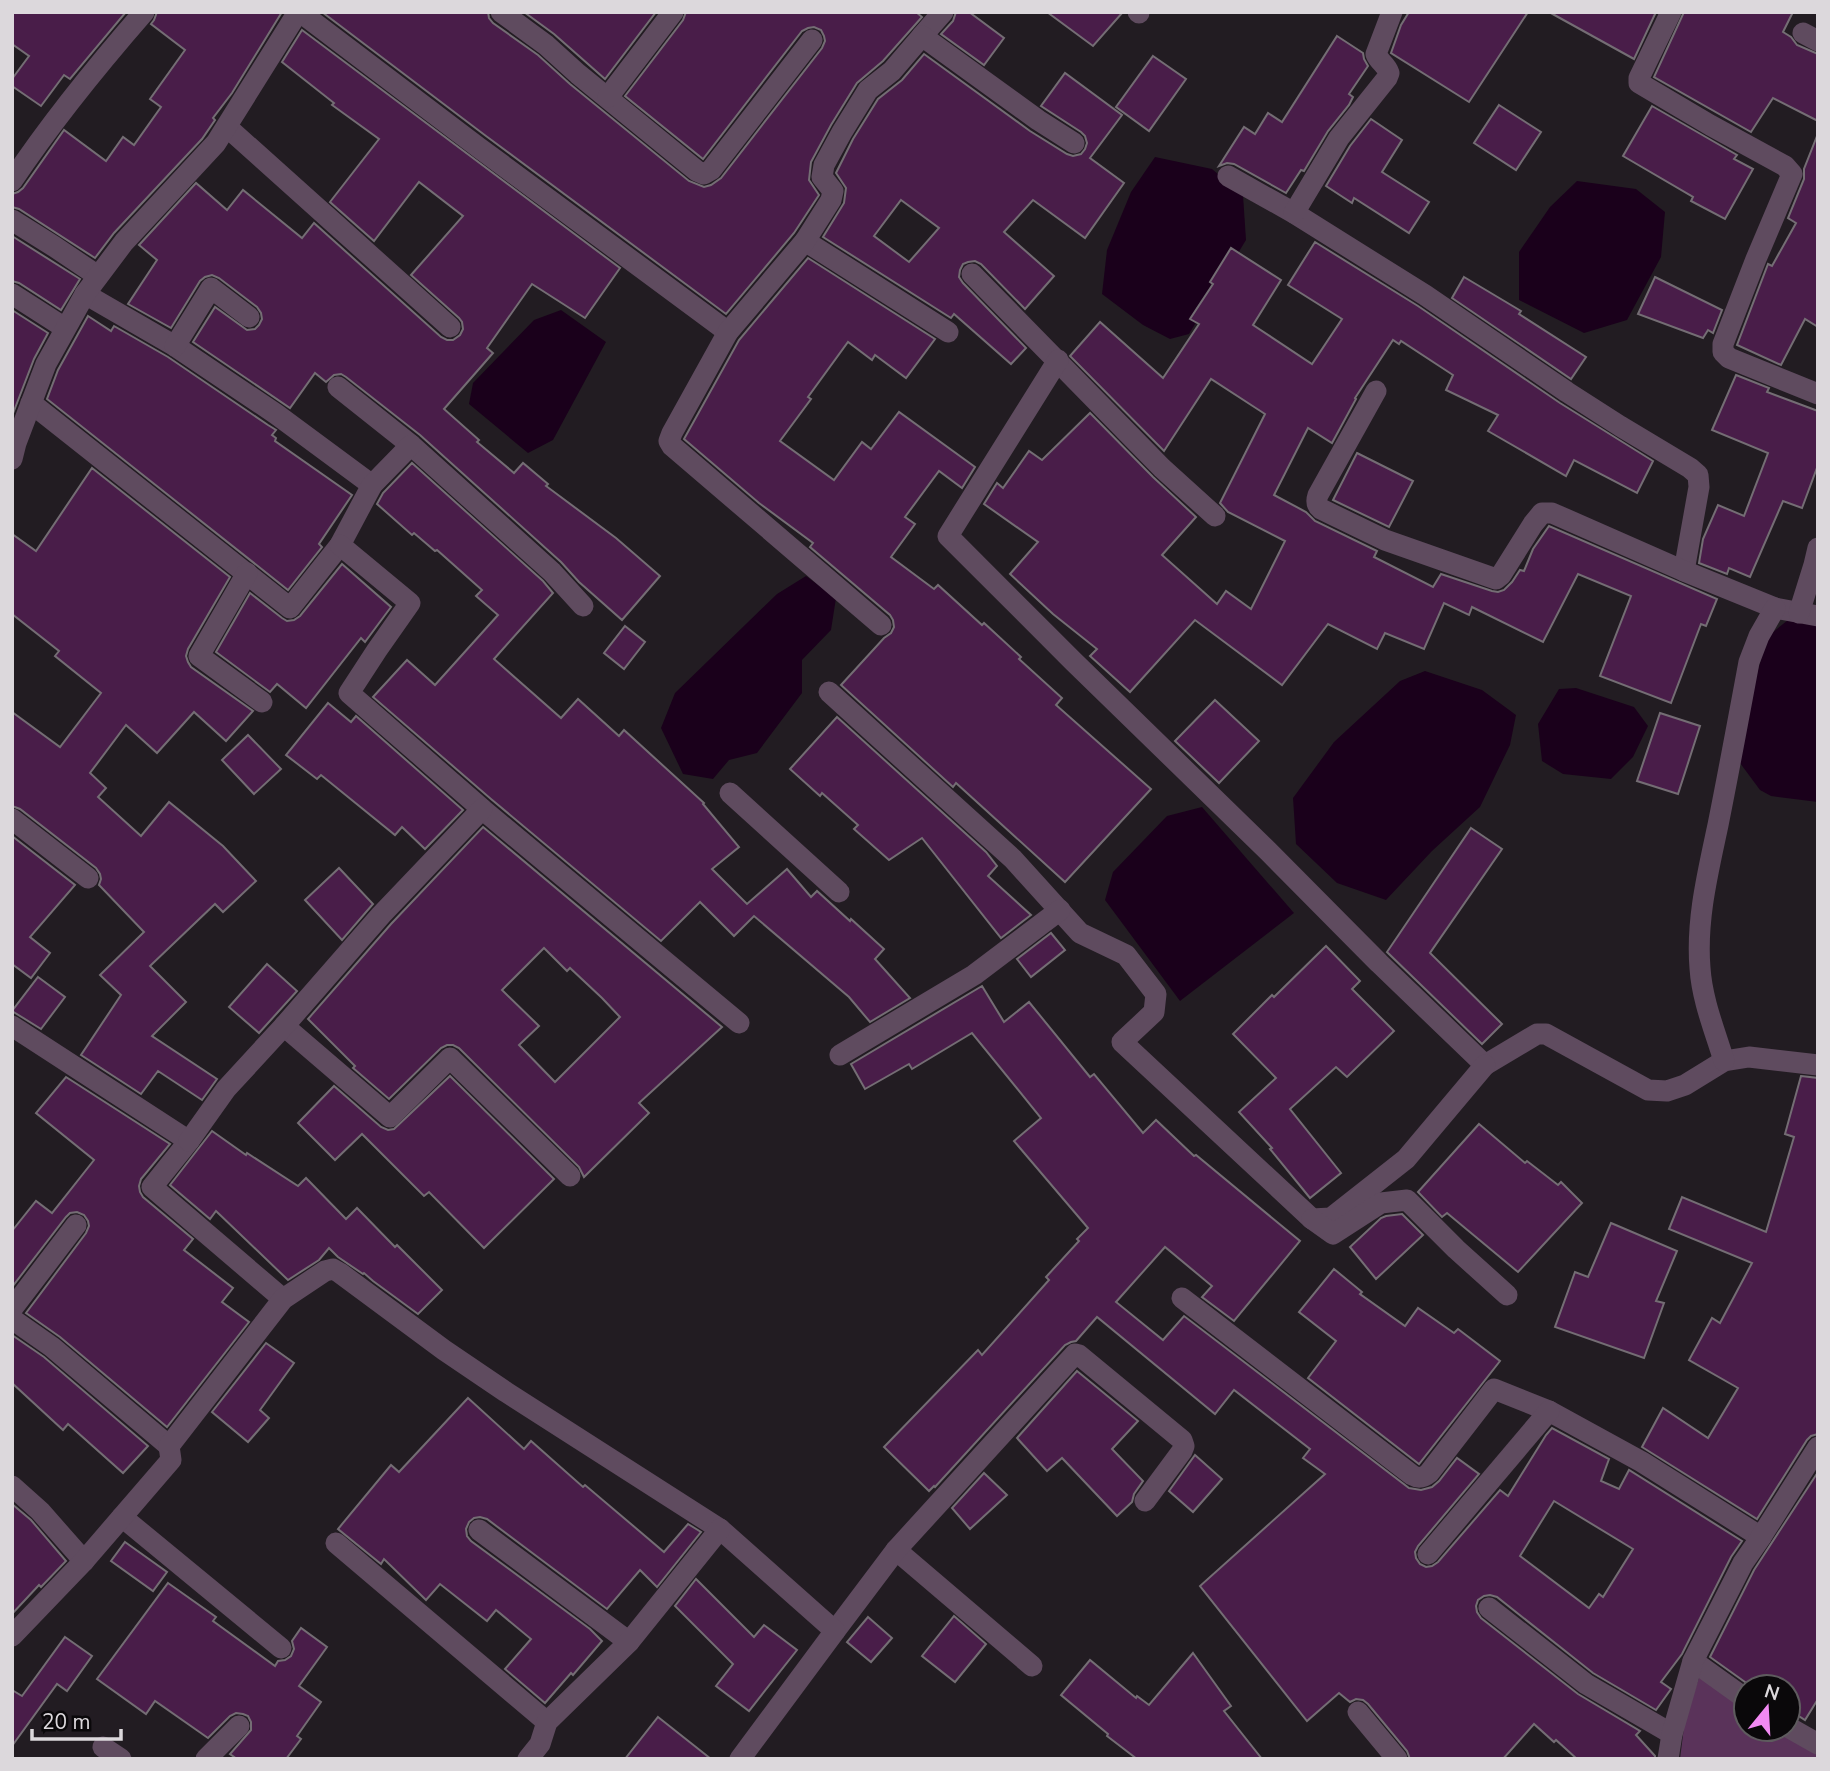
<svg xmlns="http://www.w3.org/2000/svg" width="1830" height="1771" font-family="'Nunito Sans',sans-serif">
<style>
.green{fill:#5a335a}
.water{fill:#1a001b}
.building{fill:#491d49;stroke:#746d74;stroke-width:2;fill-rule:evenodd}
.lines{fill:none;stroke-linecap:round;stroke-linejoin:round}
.street{stroke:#5f4b5f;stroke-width:21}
</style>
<rect width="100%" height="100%" fill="#221c22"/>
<path class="green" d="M1700 1675 1746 1706V1729H1781L1818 1751V1759H1680L1685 1719Z"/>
<g class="water">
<path d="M1155 157 1212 169 1243 195 1246 240 1189 334 1170 339 1143 325 1102 294 1107 250 1131 192Z"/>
<path d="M1577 181 1636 189 1665 212 1661 257 1627 320 1584 333 1519 300V252L1550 207Z"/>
<path d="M561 310 606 342 553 440 528 453 469 404 473 383 534 320Z"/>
<path d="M806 576 836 598 831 630 802 660V693L757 753 729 760 713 779 683 774 661 728 675 693 777 594Z"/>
<path d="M1788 620 1818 621V802L1771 796 1760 790 1740 763 1756 678 1767 637Z"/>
<path d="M1425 671 1482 690 1516 715 1510 745 1480 807 1432 851 1386 900 1337 883 1296 844 1293 798 1334 742 1400 681Z"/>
<path d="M1576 688 1634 707 1648 726 1633 757 1611 779 1563 774 1542 761 1538 724 1559 689Z"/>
<path d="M1202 807 1294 913 1180 1001 1105 900 1113 872 1167 816Z"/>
</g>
<g class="building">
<path d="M12 12H126L70 79 64 75 41 106 12 86V79L29 56 12 44Z"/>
<path d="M157 12H282L232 93 213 118 215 120 202 139 114 233 95 258 19 209 12 207V194L18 192 23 188 64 130 106 161 123 137 134 145 161 107 150 99 185 50 151 24 154 20Z"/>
<path d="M322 12H488L489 18 493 23 538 55 570 84 689 181 704 187 711 185 721 178 822 48 825 41 824 36 821 30 814 27 808 28 802 31 703 159 625 96 683 20 686 12H916L922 17 883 61 857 83 831 125 811 162 809 180 819 195 794 233 726 314 486 136Z"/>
<path d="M524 12H656L605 79 554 34Z"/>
<path d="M956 12H969L1004 38 984 65 941 34 953 21Z"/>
<path d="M1047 12H1123L1093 46Z"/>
<path d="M1409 12H1528L1469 102 1391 53 1401 25Z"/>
<path d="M1549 12H1656L1634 59Z"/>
<path d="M1684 12H1793L1783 32 1791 37 1797 45 1818 54V121L1773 98 1751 132 1654 77Z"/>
<path d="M302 30 620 268 585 318 532 284 487 348 493 353 444 409 479 440 477 442 514 473 523 463 548 484 546 486 616 538 660 576 622 620 579 582 561 562 420 435 346 377 341 374 334 375 326 382 315 373 290 408 193 342 215 307 247 330 255 329 259 325 262 319 261 313 257 307 219 278 212 275 205 277 200 281 171 328 128 304 157 260 139 245 196 183 227 210 243 190 302 238 314 223 441 337 447 340H453L460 335 463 329 462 322 459 318 411 275 463 216 419 182 374 241 330 202 379 139 332 105 334 103 282 62Z"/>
<path d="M1337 36 1363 53 1364 59 1368 66 1349 94 1353 97 1349 105 1328 131 1304 171 1301 170 1286 193 1234 164 1227 163 1219 166 1244 127 1255 134 1268 113 1282 122Z"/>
<path d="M924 54 1030 131 1067 154 1073 156 1081 154 1085 149 1087 143 1085 136 1081 132 1041 106 1065 73 1122 115 1090 158 1124 183 1085 238 1033 200 1004 232 1054 276 1025 309 981 264 975 261 968 262 963 264 960 270 959 277 963 283 1026 348 1011 364 954 314 951 318 823 237 844 203 846 188 836 173 853 139 878 99 902 80ZM901 200 939 228 909 262 874 236Z"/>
<path d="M1153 56 1186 79 1149 131 1116 107Z"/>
<path d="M1499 105 1541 132 1516 170 1474 143Z"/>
<path d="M1652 106 1737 155 1734 159 1753 169 1725 219 1691 201 1693 197 1623 156Z"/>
<path d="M1371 119 1402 140 1382 172 1429 202 1409 233 1354 198 1352 203 1326 186 1350 146Z"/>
<path d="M1817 136 1818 327 1805 319 1781 365 1737 345 1768 264 1772 266 1796 223 1788 218 1804 179V169Z"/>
<path d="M12 236 80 279 61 310 19 283 12 281Z"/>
<path d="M1315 242 1418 306 1560 403 1653 461 1637 493 1574 460 1566 476 1488 431 1498 415 1446 390 1453 375 1401 341 1399 344 1393 340 1355 398 1356 399 1332 443 1308 428 1274 495 1306 512 1315 521 1377 551 1374 557 1433 587 1441 574 1492 591 1498 592 1504 590 1512 582 1520 570 1524 571 1533 549 1549 526 1717 599 1706 626 1701 624 1671 703 1600 676 1631 596 1578 574 1543 642 1472 607 1469 615 1444 603 1424 649 1385 633 1377 649 1328 624 1282 685 1195 620 1130 692 1090 656 1097 649 1053 614 1010 574 1038 542 984 504 997 483 1003 488 1029 451 1042 460 1090 413 1153 477 1196 517 1162 555 1217 604 1226 591 1251 609 1285 541 1228 512 1220 503 1265 414 1211 379 1164 451 1070 356 1100 322 1163 378 1199 324 1190 319 1213 284 1210 282 1231 248 1281 280 1253 325 1312 364 1342 319 1288 285Z"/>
<path d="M808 258 935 339 906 378 875 355 872 360 848 342 808 397 811 399 780 441 834 480 862 442 871 449 899 412 975 467 962 488 939 471 905 517 915 524 891 557 934 589 938 585 982 625 984 623 1021 657 1019 659 1062 698 1056 705 1151 789 1065 882 956 783 953 787 841 685 884 638 891 633 894 627 893 620 890 615 810 547 813 543 759 503 684 439 739 340Z"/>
<path d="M1464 277 1521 311 1519 314 1586 357 1571 379 1452 298Z"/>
<path d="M1655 277 1722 310 1713 333 1708 330 1703 338 1638 314Z"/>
<path d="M12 310 48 333 34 359 12 416Z"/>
<path d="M88 316 111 331 114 326 168 357 268 425 276 430 272 435 276 438 275 441 352 495 319 544 322 547 288 590 47 399 58 370Z"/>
<path d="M1736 375 1769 388 1767 392 1818 411V465L1802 508 1783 501 1750 577 1729 568 1727 574 1699 563 1703 539 1718 505 1744 516 1768 453 1712 430Z"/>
<path d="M1357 453 1413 481 1389 527 1333 500Z"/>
<path d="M412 463 543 581 553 593 494 659 561 718 578 699 619 736 624 730 704 803 703 804 739 847 712 869 747 904 787 869 811 897 817 891 850 921 851 919 884 949 875 959 910 998 870 1022 849 997 754 916 734 936 700 902 661 941 491 799 373 697 407 660 435 685 498 615 476 596 482 590 437 550 435 551 414 533 412 535 377 504 383 493Z"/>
<path d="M92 468 230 577 188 649 186 656 188 662 191 667 253 711 226 741 194 712 157 753 126 725 90 773 106 788 98 797 141 836 169 802 223 846 256 881 223 912 215 904 150 966 186 1002 152 1036 217 1079 202 1100 158 1071 141 1094 81 1055 121 995 100 975 144 932 99 885 101 879 100 874 96 868 20 809 12 806V712L60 747 101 693 55 656 59 651 12 614V534L36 551Z"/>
<path d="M342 564 391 607 365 642 361 638 306 708 277 684 270 692 216 652 250 593 282 618 287 621 294 620 300 616Z"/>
<path d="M625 626 645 642 624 669 604 653Z"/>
<path d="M1215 700 1259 741 1219 783 1175 741Z"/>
<path d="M328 703 351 722 356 716 463 810 425 849 402 827 395 835 321 775 317 779 286 755Z"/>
<path d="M1660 713 1700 726 1678 794 1637 781Z"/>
<path d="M837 717 986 852 997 866 988 876 1031 915 1001 938 922 838 889 860 854 829 858 825 822 793 820 796 790 769Z"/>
<path d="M248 735 281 769 254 794 222 760Z"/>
<path d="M483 827 722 1027 639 1103 649 1113 584 1177 579 1167 459 1048 453 1045H447L441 1048 389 1099 353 1068 355 1066 308 1019 391 924ZM544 948 567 971 570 968 602 998 620 1017 555 1082 519 1045 539 1026 502 990Z"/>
<path d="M1471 828 1502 849 1430 953 1502 1024 1482 1044 1387 952Z"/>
<path d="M12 836 75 885 30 937 50 953 31 978 12 964Z"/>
<path d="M339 868 373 904 342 940 305 900Z"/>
<path d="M1051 933 1065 950 1031 977 1017 959Z"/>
<path d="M1326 946 1360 981 1352 989 1394 1031 1347 1077 1336 1067 1290 1109 1341 1173 1310 1198 1270 1149 1272 1148 1239 1112 1276 1078 1233 1034 1272 995 1274 997Z"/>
<path d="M267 964 297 991 259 1033 229 1007Z"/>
<path d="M38 977 65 997 41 1029 12 1011Z"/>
<path d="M982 986 1004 1022 1029 1002 1090 1077 1094 1074 1143 1133 1156 1120 1194 1156 1196 1155 1300 1241 1234 1321 1202 1297 1212 1286 1165 1247 1116 1302 1163 1340 1184 1316 1409 1488 1421 1490 1432 1487 1439 1481 1457 1458 1479 1474 1418 1546 1415 1552 1416 1558 1420 1564 1426 1567 1432 1566 1438 1562 1500 1490 1508 1496 1546 1435 1552 1428 1609 1459 1601 1481 1619 1489 1629 1470 1742 1541 1731 1557 1682 1654 1661 1682 1671 1689 1656 1710 1593 1673 1497 1597 1490 1595 1484 1596 1478 1600 1476 1606 1477 1612 1481 1618 1578 1694 1640 1731 1636 1735 1655 1756V1759H1577L1556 1740 1554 1742 1534 1724 1503 1759H1410L1407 1751 1368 1704 1363 1700 1356 1699 1350 1702 1339 1693 1307 1721 1200 1586 1325 1474 1303 1458 1310 1449 1234 1390 1215 1414 1097 1317 1076 1341 1071 1342 1065 1345 935 1487 934 1486 929 1491 884 1447 978 1350 982 1355 1049 1280 1046 1277 1079 1241 1077 1239 1088 1228 1014 1141 1041 1118 972 1033 912 1069 909 1064 865 1089 851 1064ZM1554 1501 1633 1549 1603 1597 1599 1594 1589 1608 1520 1556Z"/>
<path d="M450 1076 554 1179 484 1248 429 1192 424 1196 362 1134 335 1160 298 1123 334 1086 381 1127 388 1130 394 1129Z"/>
<path d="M1801 1076 1818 1078V1434L1811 1436 1807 1440 1757 1519 1642 1447 1663 1408 1708 1438 1738 1388 1689 1360 1712 1318 1720 1323 1752 1263 1669 1229 1682 1197 1766 1232 1794 1137 1785 1134Z"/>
<path d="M66 1077 170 1144 141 1179 139 1186 140 1192 143 1197 193 1239 184 1250 233 1288 222 1302 249 1322 167 1427 60 1337 26 1313 86 1233 89 1226 88 1221 84 1215 77 1212 70 1213 66 1217 12 1287V1231L36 1201 52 1213 94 1160 36 1113Z"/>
<path d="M1479 1124 1525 1163 1527 1161 1558 1185 1561 1182 1582 1203 1518 1272 1447 1213 1442 1217 1418 1192Z"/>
<path d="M212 1131 246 1155 247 1153 298 1186 306 1178 346 1219 357 1208 395 1247 397 1245 442 1290 418 1314 373 1281 364 1273 363 1274 338 1257 329 1248 319 1260 288 1280 216 1211 210 1219 170 1185Z"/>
<path d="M1402 1214 1423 1235 1376 1279 1350 1247 1381 1218 1386 1216Z"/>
<path d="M1611 1223 1677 1251 1656 1301 1664 1303 1644 1358 1555 1327 1575 1272 1588 1277Z"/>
<path d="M1334 1269 1362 1292 1360 1294 1405 1326 1418 1308 1454 1333 1458 1329 1500 1361 1419 1464 1308 1378 1336 1341 1299 1312Z"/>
<path d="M12 1335 44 1357 148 1446 123 1473 68 1424 63 1430 12 1383Z"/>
<path d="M266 1343 294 1363 260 1410 269 1418 248 1442 212 1412Z"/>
<path d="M1077 1371 1138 1421 1112 1449 1143 1481 1134 1494 1132 1502 1117 1516 1062 1458 1047 1471 1017 1438Z"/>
<path d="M468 1398 524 1449 531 1441 583 1487 585 1485 664 1552 688 1524 701 1532 657 1587 640 1570 607 1609 487 1519 480 1517 474 1518 469 1522 466 1529 467 1536 471 1541 590 1629 602 1641 573 1675 571 1673 545 1703 505 1669 531 1639 496 1610 487 1621 440 1584 426 1600 384 1559 381 1564 338 1529 391 1465 399 1472Z"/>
<path d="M1195 1455 1222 1479 1193 1512 1169 1491Z"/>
<path d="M1818 1472V1699L1805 1720 1788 1709V1687H1752L1710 1657 1754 1570Z"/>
<path d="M984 1473 1007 1495 970 1529 952 1508Z"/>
<path d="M12 1504 31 1520 66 1561 41 1587 39 1585 12 1614Z"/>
<path d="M125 1542 167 1572 153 1591 111 1561Z"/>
<path d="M696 1579 754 1637 764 1625 797 1650 749 1711 716 1686 733 1664 675 1606Z"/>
<path d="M168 1583 216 1617 213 1621 275 1666 278 1661 285 1660 291 1656 294 1649 292 1641 301 1628 327 1647 299 1686 321 1702 297 1736 301 1739 286 1759H237L230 1754 251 1730V1722L248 1716 243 1714 236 1713 230 1716 208 1738 155 1701 146 1714 97 1679Z"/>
<path d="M954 1616 986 1644 955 1682 922 1656Z"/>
<path d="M868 1617 892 1638 871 1662 847 1642Z"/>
<path d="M65 1637 92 1656 67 1691 57 1684 12 1746V1690L22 1696Z"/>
<path d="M1193 1653 1231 1706 1224 1711 1262 1759H1137L1107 1736 1108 1734 1061 1695 1090 1660 1136 1698 1137 1696 1149 1705Z"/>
<path d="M658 1717 711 1759H625Z"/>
</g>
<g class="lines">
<g class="street">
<path d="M300 12 478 147 728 332"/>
<path d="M501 12 546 45 578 74 697 171 704 174 711 170 812 40"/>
<path d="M1138 12 1139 13"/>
<path d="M1671 12 1639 78V83L1710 125 1785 166 1792 174 1756 259 1723 344V352L1729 358 1818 394"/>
<path d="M1803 33 1818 41"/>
<path d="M922 36 943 12"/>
<path d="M608 97 673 12"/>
<path d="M227 127 450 327"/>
<path d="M1228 176 1294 213 1425 295 1567 392 1620 426 1690 468 1698 475 1699 487 1684 571"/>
<path d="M12 181C52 121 97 66 144 12"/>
<path d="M1294 213 1339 138 1387 78 1389 73C1386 64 1379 62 1376 54L1392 12"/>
<path d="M12 220 55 247 98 276"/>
<path d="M805 241 948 332"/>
<path d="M972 274 1162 468 1215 516"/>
<path d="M12 294 65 328"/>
<path d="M85 294 175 346 276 414 372 485"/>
<path d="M175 346 211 288 249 317"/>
<path d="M1058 360 948 536 1074 662 1268 851 1379 963 1485 1065 1537 1034H1546L1648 1090 1667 1091 1685 1085 1724 1061 1749 1057 1818 1065"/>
<path d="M338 387 411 445 552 572 583 606"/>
<path d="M1376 391 1318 495C1316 501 1316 505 1321 509L1385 540 1496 579 1501 575 1533 524 1542 513H1552L1684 571 1775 608 1818 616"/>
<path d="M31 403 290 608 340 545 372 485 411 445"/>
<path d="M12 459 16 443 46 364 85 294 124 242 216 143 298 12"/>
<path d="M340 545 410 603 377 650 349 693 482 809 739 1023"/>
<path d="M247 573 199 656 262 702"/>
<path d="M1799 613 1814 565 1818 548"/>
<path d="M881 625 672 446 669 441 672 433 728 332 805 241 831 200 833 191 822 177 824 165 842 132 868 90 892 71 922 36 1038 120 1074 143"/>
<path d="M829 692 1013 859 1080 933 1126 955 1156 994 1154 1012 1122 1042 1312 1219 1331 1218 1406 1159 1485 1065"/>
<path d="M730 793 839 892"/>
<path d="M12 819 88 878"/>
<path d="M12 1026 189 1141 152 1187 283 1299"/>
<path d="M284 1026 390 1117 450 1058 570 1176"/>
<path d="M840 1055 974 975 1060 910"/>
<path d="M1724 1061C1715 1031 1702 1000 1700 968 1696 920 1708 872 1718 825 1729 770 1739 716 1749 662L1759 636 1775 608"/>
<path d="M189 1141 226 1089 284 1026 381 915 482 809"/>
<path d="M1312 1219 1333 1234 1381 1203 1407 1200 1456 1249 1507 1295"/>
<path d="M1182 1298 1412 1475C1419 1479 1423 1478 1429 1473L1494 1389 1549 1411 1642 1462 1761 1537"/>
<path d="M12 1309 76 1225"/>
<path d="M12 1319 52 1347 169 1446"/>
<path d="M12 1486 40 1511 84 1561"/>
<path d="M122 1517 281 1648"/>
<path d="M479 1530 629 1642"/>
<path d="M336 1543 547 1722"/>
<path d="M896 1550 1032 1666"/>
<path d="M1428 1554 1549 1411"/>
<path d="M1489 1608 1586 1684 1672 1734"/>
<path d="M835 1631 896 1550 1075 1354 1079 1355 1182 1440 1184 1446 1182 1451 1145 1501"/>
<path d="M12 1636 84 1561 171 1460 169 1446 283 1299 325 1271 333 1269 340 1273 444 1350 506 1392 720 1529 835 1631 740 1759"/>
<path d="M1693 1661 1746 1699"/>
<path d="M1358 1712 1397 1759"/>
<path d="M1788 1727 1818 1744"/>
<path d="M103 1747 121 1759"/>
<path d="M206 1759 239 1726"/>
<path d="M528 1759 540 1744 547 1722 629 1642 720 1529"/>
<path d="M1668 1759 1672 1734 1693 1661 1743 1563 1761 1537 1818 1447"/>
</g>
</g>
<rect width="1830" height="1771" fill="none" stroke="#dcd8dc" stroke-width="28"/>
<g transform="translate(1767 1708) rotate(18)"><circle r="33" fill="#0a080a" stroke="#5e5b5e" stroke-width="2"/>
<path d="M0-5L12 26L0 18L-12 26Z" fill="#f28af3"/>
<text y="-10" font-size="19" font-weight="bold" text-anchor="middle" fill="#dcd8dc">N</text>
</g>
<path d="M32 1729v10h89v-10" fill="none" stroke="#dcd8dc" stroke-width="3.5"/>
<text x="42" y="1729" font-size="21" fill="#dcd8dc" stroke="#0a080a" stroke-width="5" paint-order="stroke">20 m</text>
</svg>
